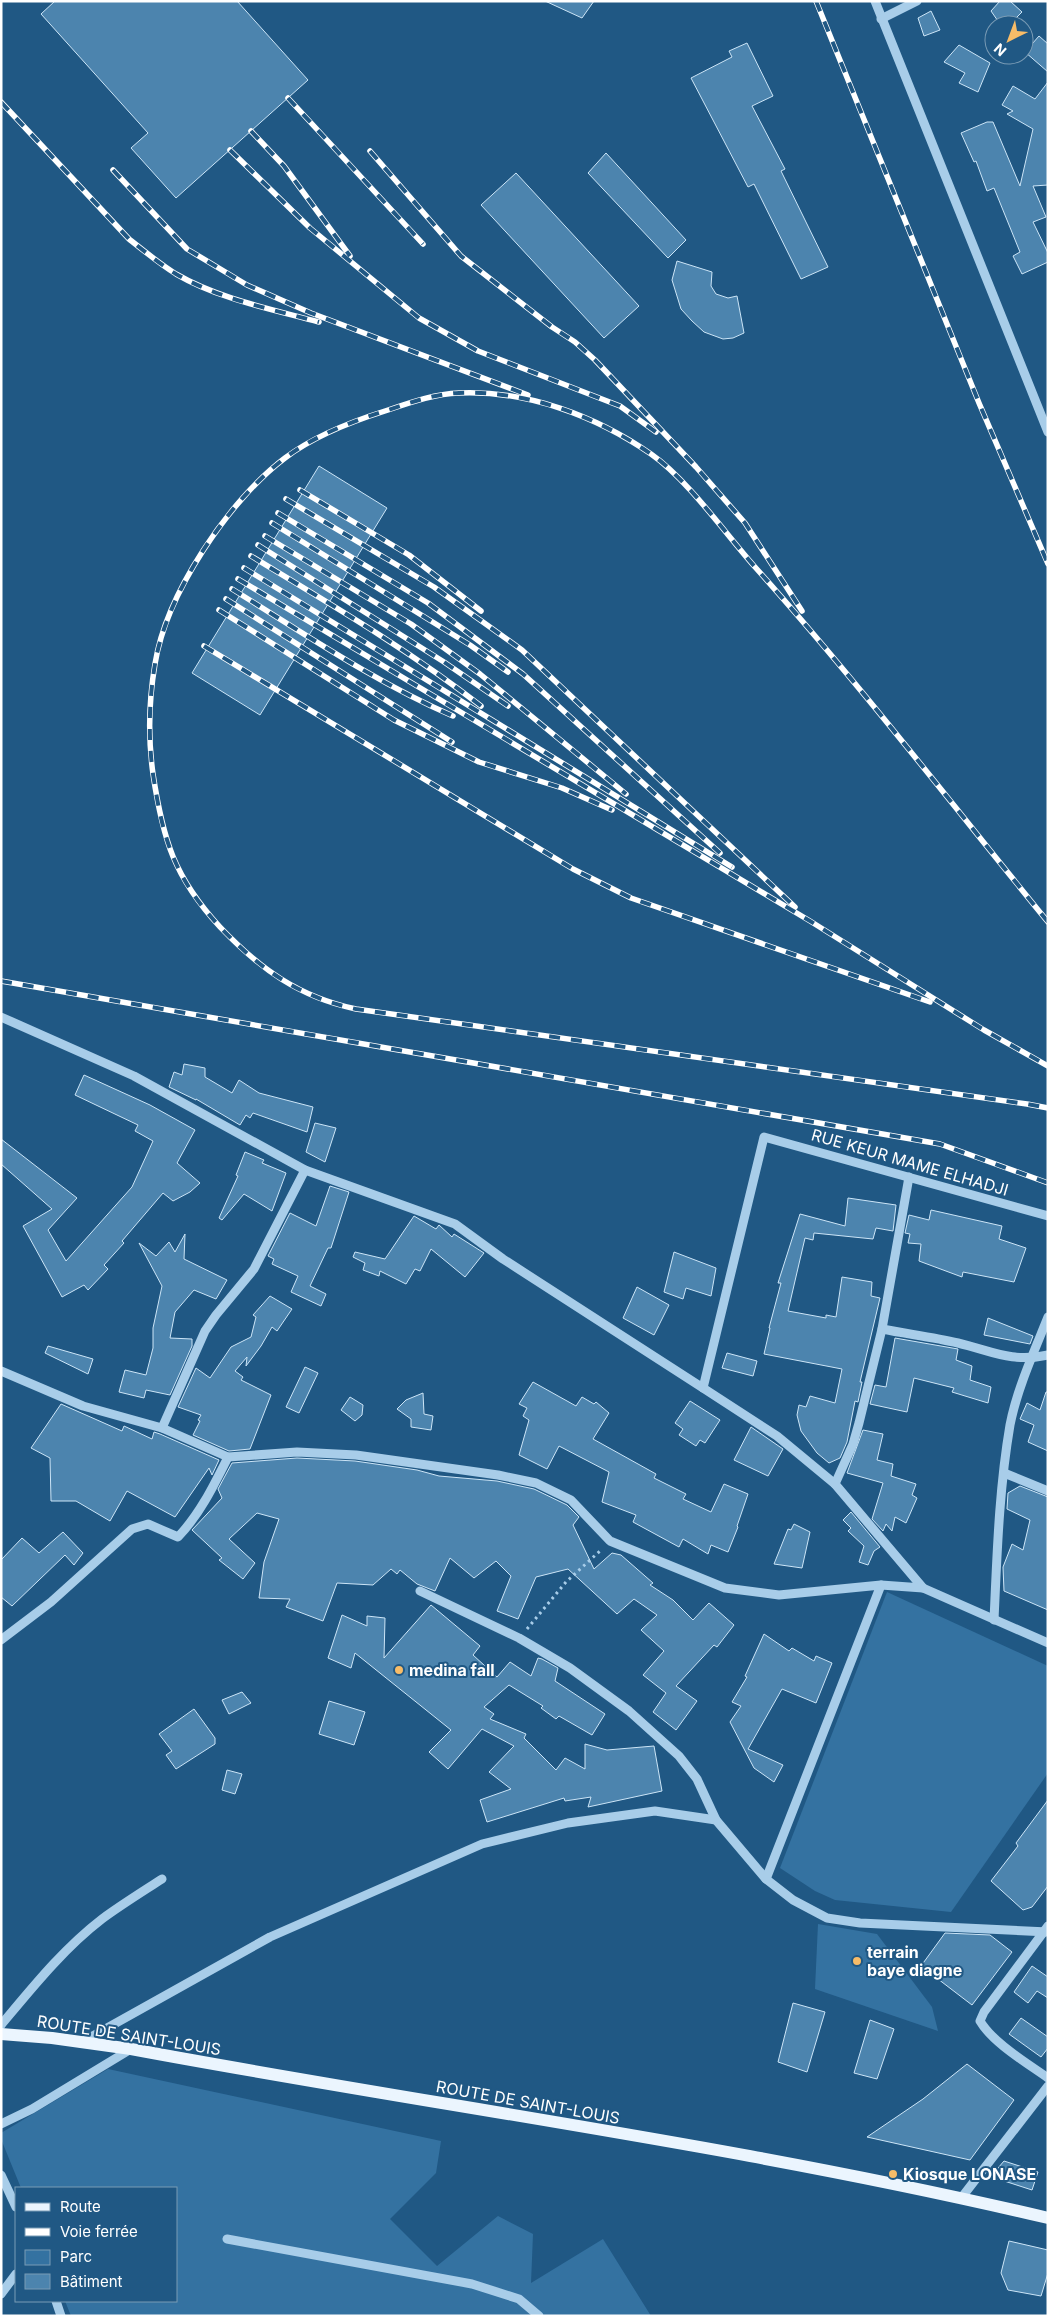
<svg xmlns="http://www.w3.org/2000/svg" width="1049" height="2317" font-family="Inter,sans-serif">
<style>
.green{fill:#3472a1}
.building{fill:#4c84ae;stroke:#cce5f7}
.lines{fill:none;stroke-linecap:round;stroke-linejoin:round}
.path{stroke:#a8cde9;stroke-width:3;stroke-dasharray:2.5 4;stroke-linecap:butt}
.minor{stroke:#a8cde9;stroke-width:9}
.major{stroke:#ebf5fe;stroke-width:12}
.rail-casing{stroke:#fff;stroke-width:5.5}
.rail{stroke:#205884;stroke-width:4;stroke-dasharray:11;stroke-linecap:butt}
.poi-dot{fill:#f7bc68;stroke:#205884;stroke-width:2}
.labels{text-anchor:middle;stroke-width:4;stroke-linejoin:round;paint-order:stroke}
.street-label{font-size:16px;fill:#fff;stroke:#205884}
.poi-label{font-size:16px;font-weight:bold;fill:#fff;stroke:#205884;text-anchor:start}
</style>
<rect width="100%" height="100%" fill="#205884"/>
<g class="green">
<path d="M887 1592 1048 1666V1773L951 1912 835 1900 815 1891 780 1868Z"/>
<path d="M818 1924 877 1934 932 2007 938 2031 815 1989Z"/>
<path d="M108 2069 441 2141 436 2173 390 2219 437 2266 498 2216 533 2234 531 2283 603 2239 651 2316H71L65 2301H176V2188H21L1 2139V2133Z"/>
</g>
<g class="building">
<path d="M55 1H237L308 80 176 198 131 148 148 133 41 14Z"/>
<path d="M545 1H594L582 18Z"/>
<path d="M1000 1H1010L1022 12 1009 25 1003 21 1000 24 991 11Z"/>
<path d="M931 11 940 30 924 36 918 18Z"/>
<path d="M1039 36 1048 44V72L1025 52Z"/>
<path d="M747 43 773 96 752 106 785 169 781 171 828 267 801 279 754 184 748 187 691 78 732 57 729 51Z"/>
<path d="M959 45 990 63 978 92 959 83 965 73 944 62Z"/>
<path d="M1048 82V185L1033 186 1046 217 1033 222 1048 253V262L1022 274 1013 256 1020 252 994 188 987 191 976 161 974 162 961 133 987 122H993L1020 186 1033 129 1007 114 1013 111 1002 105 1013 86 1035 99Z"/>
<path d="M606 153 686 240 668 258 588 173Z"/>
<path d="M516 173 639 306 604 338 481 205Z"/>
<path d="M677 261 712 272 711 286 716 294 728 298 737 296 744 333 733 338 723 339 704 332 692 321 681 309 672 280Z"/>
<path d="M319 466 387 508 260 715 192 673Z"/>
<path d="M184 1064 205 1068V1077L232 1093 239 1080 259 1093 313 1107 307 1132 253 1113 250 1118 246 1115 240 1125 196 1099V1100L169 1087 174 1072 182 1075Z"/>
<path d="M84 1075 150 1105 195 1130 177 1163 200 1183 190 1192 173 1201 163 1193 122 1241 124 1243 104 1265 108 1269 88 1290 84 1285 62 1297 23 1226 52 1209 1 1164V1139L77 1198 48 1230 66 1261 132 1187 153 1141 135 1131 138 1125 75 1095Z"/>
<path d="M315 1123 336 1128 325 1162 306 1152Z"/>
<path d="M245 1152 264 1160 262 1163 286 1173 272 1211 244 1194 222 1220 219 1218 238 1176 236 1175Z"/>
<path d="M330 1186 349 1192 331 1248H328L310 1286 326 1294 321 1306 291 1292 298 1276 272 1264 274 1259 268 1256 290 1213 316 1226Z"/>
<path d="M848 1198 896 1205 893 1231 876 1228 873 1239 814 1233 813 1240 805 1238 788 1311 826 1318V1315L836 1317 842 1277 872 1282 871 1296 880 1298 860 1382H862L858 1402 855 1401 847 1442 840 1458 829 1463 817 1453 801 1431 797 1415 799 1405 806 1407 810 1396 835 1403 842 1369 764 1354 770 1328H769L781 1283H778L800 1214 845 1226Z"/>
<path d="M931 1210 1002 1226 999 1239 1026 1248 1014 1282 963 1272 962 1277 919 1261 921 1244 908 1243 910 1234 905 1233 909 1215 929 1220Z"/>
<path d="M414 1216 436 1229 439 1225 452 1237 454 1234 484 1253 465 1277 431 1249 420 1271 415 1269 406 1284 380 1271 379 1276 363 1270 365 1263 353 1257 355 1252 385 1259Z"/>
<path d="M185 1234 184 1259 227 1280 216 1299 194 1290 175 1312 170 1338 192 1339V1346L170 1395 146 1390 144 1398 119 1392 125 1370 146 1375 153 1348V1328L162 1286 139 1243 156 1256 169 1242 175 1252Z"/>
<path d="M674 1252 716 1268 711 1296 686 1288 683 1299 664 1292Z"/>
<path d="M637 1287 669 1305 654 1335 623 1318Z"/>
<path d="M270 1296 292 1309 277 1331 272 1327 261 1346 246 1366 247 1357 235 1371 243 1377 241 1380 271 1395 250 1449 229 1451 193 1435 200 1421 198 1420 201 1415 178 1407 196 1368 210 1378 231 1347 251 1337 256 1317 253 1315Z"/>
<path d="M988 1318 1033 1336 1030 1344 984 1335Z"/>
<path d="M895 1338 958 1349 956 1360 972 1366 970 1380 991 1387 988 1403 952 1392 954 1388 914 1378 907 1412 870 1404 875 1385 886 1387Z"/>
<path d="M48 1346 93 1359 88 1374 45 1353Z"/>
<path d="M727 1353 757 1361 753 1376 722 1368Z"/>
<path d="M305 1367 318 1373 299 1413 286 1407Z"/>
<path d="M533 1382 576 1406 582 1397 594 1404 596 1402 609 1413 593 1439 656 1474 654 1478 686 1494 683 1499 711 1512 724 1484 748 1494 737 1526 738 1527 728 1552 711 1545 708 1554 683 1539 679 1547 633 1522 636 1515 602 1502 609 1472 559 1446 547 1469 519 1455 529 1420 523 1416 527 1408 519 1404Z"/>
<path d="M1046 1392H1048V1451L1028 1442 1034 1425 1020 1419 1027 1403 1040 1410Z"/>
<path d="M423 1393 424 1414 433 1416 431 1430 411 1427V1419L397 1409 406 1400Z"/>
<path d="M350 1397 363 1405 362 1415 355 1421 341 1410Z"/>
<path d="M690 1401 720 1420 705 1443 700 1440 696 1446 679 1435 683 1429 675 1423Z"/>
<path d="M61 1404 122 1431 124 1426 152 1439 154 1432 160 1434 219 1460 212 1475 209 1468 175 1517 127 1491 110 1521 76 1501H51L50 1458 31 1448Z"/>
<path d="M751 1427 783 1449 768 1476 734 1460Z"/>
<path d="M863 1430 883 1434 877 1460 893 1464 891 1476 916 1484 912 1495 917 1498 906 1523 895 1517 892 1531 886 1524 883 1531 872 1519 883 1483 847 1473Z"/>
<path d="M297 1458 355 1461 417 1470 439 1476 497 1481 534 1489 567 1505 579 1517 573 1525 594 1569 612 1553 621 1555 653 1583 650 1585 673 1600 693 1620 709 1603 734 1625 717 1647 714 1645 676 1686 697 1701 676 1730 653 1712 666 1693 643 1675 664 1651 641 1630 657 1615 634 1599 617 1614 568 1569 536 1577 518 1619 497 1611 511 1576 496 1561 474 1578 450 1558 435 1591 417 1584 400 1570 397 1574 391 1569 373 1585 337 1583 323 1621 286 1607 290 1599 259 1598 264 1562 279 1519 257 1513 229 1539 255 1563 243 1579 219 1560 222 1558 192 1530 222 1498 218 1489 232 1463Z"/>
<path d="M1020 1486 1048 1497V1610L1004 1591 1003 1567 1012 1544 1023 1550 1030 1520 1007 1509 1008 1493Z"/>
<path d="M851 1512 880 1547 874 1551 868 1565 859 1562 864 1546 848 1531 851 1528 843 1520Z"/>
<path d="M794 1524 810 1532 802 1568 774 1564 788 1529 791 1530Z"/>
<path d="M63 1532 83 1553 74 1565 65 1555 12 1606 1 1597V1560L22 1538 39 1553Z"/>
<path d="M431 1605 480 1646 473 1655 497 1677 510 1662 531 1676 538 1658 542 1659 558 1668 555 1681 605 1714 592 1735 559 1716 556 1719 541 1708 543 1706 509 1685 484 1707 494 1714 490 1719 526 1734 524 1738 556 1770 565 1758 585 1769V1744L607 1750 654 1746 662 1791 588 1807 591 1797 565 1801 564 1798 487 1822 480 1800 511 1789 489 1772 514 1746 482 1729 448 1769 429 1752 451 1730 355 1653 351 1668 328 1658 342 1615 367 1626V1616L385 1618 384 1658Z"/>
<path d="M764 1634 789 1651 792 1648 814 1661 816 1656 832 1663 816 1703 782 1689 748 1749 783 1765 774 1782 754 1768 730 1722 741 1706 732 1702 747 1677 745 1676Z"/>
<path d="M242 1692 251 1703 229 1714 222 1700Z"/>
<path d="M329 1701 365 1712 354 1745 319 1734Z"/>
<path d="M194 1709 215 1738V1744L176 1769 166 1755 172 1751 159 1734Z"/>
<path d="M227 1770 242 1774 235 1794 222 1790Z"/>
<path d="M1048 1800V1886L1032 1907 1023 1910 991 1881 1018 1846 1016 1843Z"/>
<path d="M945 1933 990 1935 1012 1952 972 2005 921 1966Z"/>
<path d="M1032 1966 1048 1977V1998L1037 1991 1028 2003 1014 1992Z"/>
<path d="M793 2003 825 2012 807 2072 778 2062Z"/>
<path d="M1021 2018 1048 2037V2048L1041 2057 1009 2034Z"/>
<path d="M870 2020 894 2029 877 2079 854 2073Z"/>
<path d="M967 2064 1014 2100 970 2160 867 2137 923 2099Z"/>
<path d="M1004 2161 1038 2172 1032 2190 995 2178 998 2168Z"/>
<path d="M1009 2241 1048 2250V2273L1041 2296 1008 2290 1001 2273Z"/>
</g>
<g class="lines">
<path class="path" d="M527 1629 566 1582 601 1550"/>
<g class="minor">
<path d="M875 1 1048 432"/>
<path d="M881 19 917 1"/>
<path d="M1 1017 134 1076 305 1170 455 1224 503 1259 703 1388"/>
<path d="M909 1177 882 1329 859 1423 853 1444 835 1484 923 1588"/>
<path d="M882 1329C907 1334 933 1337 958 1343 992 1351 1011 1363 1048 1355"/>
<path d="M1 1371 83 1406 162 1428 228 1457 297 1452 356 1455 498 1475 536 1483 571 1500 610 1541 725 1588 779 1595 881 1585 923 1588 1048 1643"/>
<path d="M162 1428 205 1331 216 1315 254 1269 305 1170"/>
<path d="M1004 1473 1048 1491"/>
<path d="M835 1484 777 1436 703 1388 764 1137 1048 1216"/>
<path d="M420 1591 519 1638 570 1668 629 1711 679 1756 697 1779 716 1820 766 1879 793 1900 827 1918 860 1923 1048 1932"/>
<path d="M994 1620C997 1555 999 1489 1010 1425 1017 1389 1034 1352 1048 1317"/>
<path d="M1 1640 51 1602 132 1529 148 1524 178 1537C200 1514 214 1485 228 1457"/>
<path d="M766 1879 881 1585"/>
<path d="M1048 1926 984 2012 980 2021C993 2043 1027 2063 1048 2078"/>
<path d="M1 2025C32 1988 63 1949 102 1919 121 1905 142 1892 162 1879"/>
<path d="M82 2042 270 1937 482 1844 568 1823 655 1811 716 1820"/>
<path d="M1 2124 32 2109 131 2049"/>
<path d="M1 2175 16 2207"/>
<path d="M962 2197 1048 2086"/>
<path d="M227 2239 472 2284 519 2299 539 2316"/>
<path d="M1 2294 16 2274"/>
<path d="M56 2301 61 2316"/>
</g>
<path class="major" d="M1 2034 52 2038 131 2049C436 2106 745 2146 1048 2218"/>
<g class="rail-casing">
<g id="rail">
<path d="M816 1 979 403 1048 564"/>
<path d="M288 98 423 244"/>
<path d="M1 102 129 239C144 251 160 264 176 274 219 299 271 309 319 322"/>
<path d="M251 131 284 166 350 256"/>
<path d="M230 150 310 228 419 318 478 351 620 406 656 432"/>
<path d="M370 151 461 256 552 327 575 342 595 360 696 467 745 523 802 611"/>
<path d="M113 170 187 249 247 285 311 313 528 395"/>
<path d="M300 490 409 555 481 611"/>
<path d="M286 499 434 587 522 650 795 907"/>
<path d="M278 513 428 603 523 674 720 853"/>
<path d="M272 523 470 645 508 672"/>
<path d="M265 536 411 624 480 674 626 794"/>
<path d="M258 545 444 662 508 706"/>
<path d="M251 556C330 604 409 650 481 706"/>
<path d="M244 568 732 867"/>
<path d="M238 579 810 921 984 1030 1048 1066"/>
<path d="M232 589C305 634 375 682 453 716"/>
<path d="M226 599 452 742"/>
<path d="M219 610 394 720 479 762 562 788 612 810"/>
<path d="M204 646 573 869 631 898 930 1002"/>
<path d="M1048 922C951 803 857 681 755 567 725 533 687 479 651 454 596 416 527 390 459 393 433 394 409 403 385 411 350 422 314 436 285 458 229 500 166 594 155 664 149 699 148 738 153 774 163 840 174 877 220 927 260 969 299 997 356 1009L1027 1104 1048 1108"/>
<path d="M1 981 940 1144 1048 1183"/>
</g>
</g>
<use href="#rail" class="rail"/>
</g>
<g class="poi-dot">
<circle cx="399" cy="1670" r="5"/>
<circle cx="857" cy="1961" r="5"/>
<circle cx="893" cy="2174" r="5"/>
</g>
<g class="labels">
<g class="street-label">
<text transform="translate(910 1162) rotate(16)" y="6">RUE KEUR MAME ELHADJI</text>
<text transform="translate(129 2035) rotate(9)" y="6">ROUTE DE SAINT-LOUIS</text>
<text transform="translate(528 2102) rotate(10)" y="6">ROUTE DE SAINT-LOUIS</text>
</g>
<g class="poi-label">
<text x="409" y="1676">medina fall</text>
<text x="867" y="1958">terrain<tspan x="867" dy="18">baye diagne</tspan></text>
<text x="903" y="2180">Kiosque LONASE</text>
</g>
</g>
<rect width="1049" height="2317" fill="none" stroke="#ffffff" stroke-width="5"/>
<rect x="15" y="2187" width="162" height="115" fill="#205884" stroke="#799bb5"/>
<rect x="25" y="2203" width="25" height="8" fill="#ebf5fe" stroke="#799bb5"/>
<text x="60" y="2212" font-size="15" fill="#ffffff">Route</text>
<rect x="25" y="2228" width="25" height="8" fill="#ffffff" stroke="#799bb5"/>
<text x="60" y="2237" font-size="15" fill="#ffffff">Voie ferrée</text>
<rect x="25" y="2250" width="25" height="15" fill="#3472a1" stroke="#799bb5"/>
<text x="60" y="2262" font-size="15" fill="#ffffff">Parc</text>
<rect x="25" y="2274" width="25" height="15" fill="#4c84ae" stroke="#799bb5"/>
<text x="60" y="2287" font-size="15" fill="#ffffff">Bâtiment</text>
<g transform="translate(1009 40) rotate(222)"><circle r="24" fill="#205884" stroke="#799bb5"/>
<path d="M0-4L9 19L0 12L-9 19Z" fill="#f7bc68"/>
<text y="-8" font-size="14" font-weight="bold" text-anchor="middle" fill="#ffffff">N</text>
</g>
</svg>
